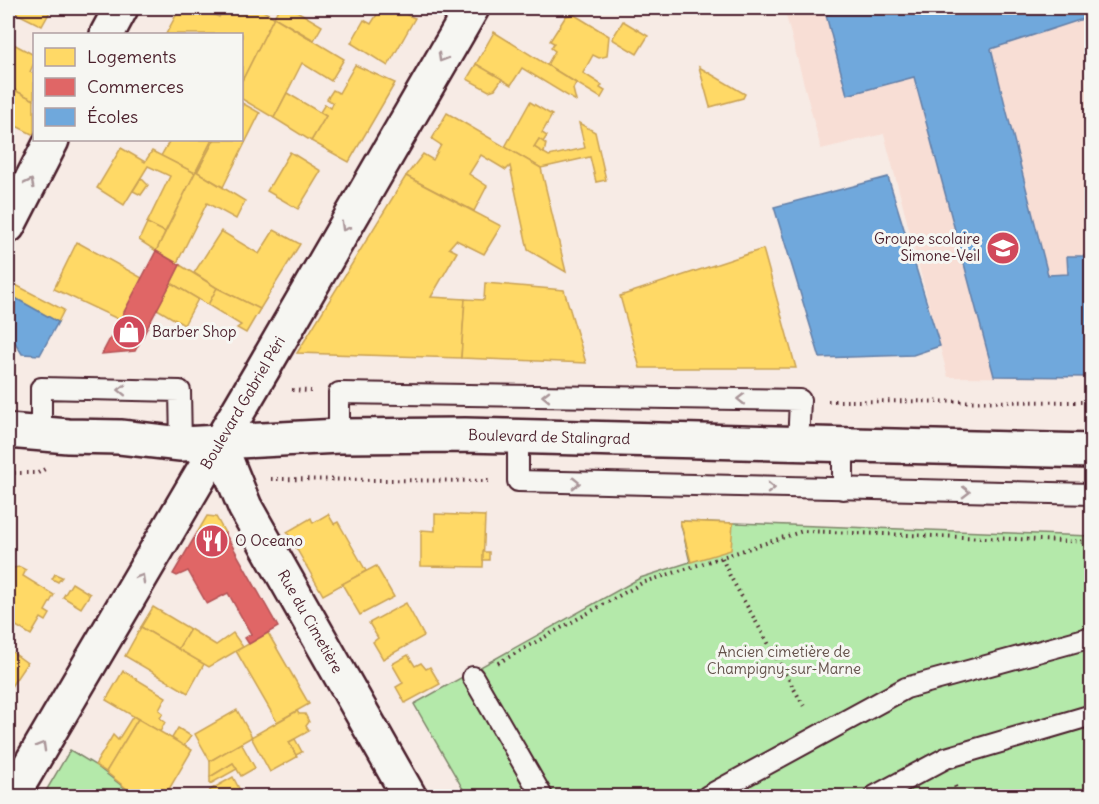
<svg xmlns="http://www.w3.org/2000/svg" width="1099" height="804" font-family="Delius,sans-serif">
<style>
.built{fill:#f8ded5}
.green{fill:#b4e9aa;stroke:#7f846a;stroke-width:1.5}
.homes{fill:#ffd966;stroke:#c9a154;stroke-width:1.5}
.shops{fill:#e06666;stroke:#b35154;stroke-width:1.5}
.schools{fill:#6fa8dc;stroke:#647fa7;stroke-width:1.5}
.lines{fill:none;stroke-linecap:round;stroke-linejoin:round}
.service-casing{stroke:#4a1f2b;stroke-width:24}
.minor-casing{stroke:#4a1f2b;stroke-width:38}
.secondary-casing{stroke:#4a1f2b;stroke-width:38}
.path{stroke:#4a1f2b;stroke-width:4;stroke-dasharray:1.5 4.5;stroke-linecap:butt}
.service{stroke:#f6f6f2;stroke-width:20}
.minor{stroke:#f6f6f2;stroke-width:33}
.secondary{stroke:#f6f6f2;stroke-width:33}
.oneway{stroke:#a99598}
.labels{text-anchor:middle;stroke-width:6;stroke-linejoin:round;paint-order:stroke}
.poi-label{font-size:15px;fill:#4a1f2b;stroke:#f6f6f2;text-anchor:start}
.street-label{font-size:15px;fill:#4a1f2b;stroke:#f6f6f2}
.park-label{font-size:15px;fill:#64524b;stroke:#f6f6f2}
</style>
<rect width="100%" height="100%" fill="#f7ebe5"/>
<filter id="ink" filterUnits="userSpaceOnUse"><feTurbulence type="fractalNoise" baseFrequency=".0167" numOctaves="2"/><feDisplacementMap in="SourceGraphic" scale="12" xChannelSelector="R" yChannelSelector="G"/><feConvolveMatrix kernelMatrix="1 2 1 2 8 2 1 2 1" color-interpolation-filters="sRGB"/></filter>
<g filter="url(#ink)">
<path class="built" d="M784 8H1091V378L948 377 884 134 821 149Z"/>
<g class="green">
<path d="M680 521 1091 536V796H467L414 704 640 578 690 562Z"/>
<path d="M70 750 95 765 135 796H43Z"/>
</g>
<g class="homes">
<path d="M12 8H52L42 26 10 10Z"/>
<path d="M180 8H200L219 17 224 8H258L274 17 242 81V34H166Z"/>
<path d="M279 8H292L322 26 314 40 274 17Z"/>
<path d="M381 8H411L407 15 415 18 388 66 351 43 364 20 371 24Z"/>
<path d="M573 14 609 36 607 56 599 58 593 55 583 73 602 85 600 88 605 91 601 98 547 65 555 51 551 48 554 43 550 41 566 16Z"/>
<path d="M274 17 344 59 331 81 302 63 274 118 242 99V81Z"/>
<path d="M623 21 648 36 637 54 612 39Z"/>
<path d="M494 32 576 83 573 89 576 101 522 68 511 85 476 64Z"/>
<path d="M8 41 34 55V63L30 72 34 74V100L8 87Z"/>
<path d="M476 64 502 79 495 89 489 91 467 79Z"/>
<path d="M355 65 395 83 349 162 311 141 326 116 320 112 325 104 331 108 333 103 327 99 333 90 339 93Z"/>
<path d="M699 67 745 94 743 98 710 107Z"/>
<path d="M8 87 34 100V135L8 122Z"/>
<path d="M287 93 326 116 311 141 274 118Z"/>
<path d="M530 102 552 115 542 133 547 136 543 142 539 139 534 147 549 156 585 148 579 123 595 132 606 180 596 182 590 157 541 168 505 147Z"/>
<path d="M242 103 260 113 223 187 197 172 214 140H242Z"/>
<path d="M447 113 541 168 566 272 528 250 510 166 506 170 481 155 469 174 487 186 474 211 406 176 423 154 433 160 441 145 432 139Z"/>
<path d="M539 139 546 144 544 153 534 147Z"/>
<path d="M170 140H212L195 173 161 156Z"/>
<path d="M212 140H214L197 172 196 171Z"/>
<path d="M121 148 145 162 152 151 195 173 165 232 147 223 170 176 148 166 124 205 97 188Z"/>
<path d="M290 152 321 171 298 209 267 191Z"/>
<path d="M196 171 245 201 236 219 207 203 177 263 156 251Z"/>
<path d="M406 176 501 226 484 254 456 240 449 248 457 252 431 297 465 299 461 358 297 353Z"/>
<path d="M141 178 148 185 141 195 133 191Z"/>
<path d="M147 223 165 232 156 251 139 240Z"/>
<path d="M274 230 300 244 260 309 217 288 194 273 221 231 259 254Z"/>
<path d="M77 242 142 278 120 320 54 289Z"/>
<path d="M763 249 796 368H640L620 296Z"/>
<path d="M180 265 217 288 208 305 171 283Z"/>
<path d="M8 281 64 310 58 322 8 294Z"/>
<path d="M171 283 198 299 184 325 157 309Z"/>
<path d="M485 283 564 290 586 363 461 358 465 299 484 300Z"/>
<path d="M217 288 260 309 246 333 237 328 241 325 208 305Z"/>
<path d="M328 514 334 524 338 522 366 571 323 595 287 532 311 518 313 523Z"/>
<path d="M435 514 485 516 483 567 421 566V530L435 531Z"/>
<path d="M207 516 216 517 225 533H197Z"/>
<path d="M680 521 733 523 731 550 691 562Z"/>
<rect x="483" y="552" width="6" height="8"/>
<path d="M376 566 394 597 360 615 342 584Z"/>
<path d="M20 567 26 570 23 576 54 595 45 611 50 614 46 621 41 618 31 635 8 621V575L12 568Z"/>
<path d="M55 574 62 577 58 582 52 579Z"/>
<path d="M72 583 90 594 81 608 63 597Z"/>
<path d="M406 603 424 636 383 659 373 642 378 638 369 623Z"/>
<path d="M153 607 190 629 178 649 141 627Z"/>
<path d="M141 627 204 664 188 693 125 656Z"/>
<path d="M190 629 216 645 233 633 243 647 209 667 178 649Z"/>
<path d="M268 633 309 704 277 722 236 651Z"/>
<path d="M8 649 27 663 8 691Z"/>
<path d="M408 655 415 666 421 663 426 669 430 667 440 684 405 703 396 687 403 683 392 664Z"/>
<path d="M123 671 166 697 159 710 163 713 160 718 165 722 160 732 106 700Z"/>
<path d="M237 710 252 737 210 761 195 734Z"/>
<path d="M297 711 299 714H305L309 722 306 726 309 731 289 742 297 757 270 772 251 737Z"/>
<path d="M133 716 138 719 106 772 95 765 113 735 118 740Z"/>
<path d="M138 719 192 750 165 796H136L106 772Z"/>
<path d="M178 728 191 736 184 746 172 738Z"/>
<path d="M295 739 302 752 296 755 289 742Z"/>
<path d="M241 743 255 768 241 776 233 763 210 777V761Z"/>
<path d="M233 763 237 769 210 784V777Z"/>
<path d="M233 777 243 796H209L210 790Z"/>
</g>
<g class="shops">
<path d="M156 251 180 265 171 283 135 351 102 354Z"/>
<path d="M197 533H225L278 627 249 644 245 638 251 634 228 593 207 604 188 571 177 576 173 574Z"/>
</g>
<g class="schools">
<path d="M855 8H1092V16L991 49 1048 275 1068 274 1067 256H1092V377L994 376 914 77 847 95 826 15Z"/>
<path d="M888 177 940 346 913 355 820 358 774 207Z"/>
<path d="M8 294 58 322 40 355 22 354 8 331Z"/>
</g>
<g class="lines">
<g class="service-casing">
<g id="service">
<path d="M41 433V388L180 391 181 444"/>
<path d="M339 436V393L800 400 798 445"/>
<path d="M518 436V481L1092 494"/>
<path d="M843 489V446"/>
<path d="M473 677 542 796"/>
<path d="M708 796 906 688 1092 637"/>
<path d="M875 796 946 758 1092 715"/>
</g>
</g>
<g class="minor-casing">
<g id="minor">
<path d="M107 34 121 8"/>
<path d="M8 226 52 140"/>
<path id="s1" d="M219 443 245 507 409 796"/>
<path id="s2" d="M12 796 263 369 472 8"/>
</g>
</g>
<g class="secondary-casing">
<g id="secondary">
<path id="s3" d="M8 431 68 436 120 437 181 444 339 436 465 435 1092 451"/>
</g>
</g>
<g class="path">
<path d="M292 390 311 391"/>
<path d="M828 401 1092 402"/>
<path d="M8 473H38L45 469"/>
<path d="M271 479 491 481"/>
<path d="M722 558 730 576 806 710"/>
<path d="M498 663 642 583 803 531 1092 542"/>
<path d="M955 786 959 796"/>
</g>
<use href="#service" class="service"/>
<use href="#minor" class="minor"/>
<use href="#secondary" class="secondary"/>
</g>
<defs><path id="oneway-chevron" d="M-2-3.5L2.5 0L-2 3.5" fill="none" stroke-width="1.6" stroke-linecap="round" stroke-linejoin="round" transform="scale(1.5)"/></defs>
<g class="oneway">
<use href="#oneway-chevron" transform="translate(442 58) rotate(120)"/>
<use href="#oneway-chevron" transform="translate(30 183) rotate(-63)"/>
<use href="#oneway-chevron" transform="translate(345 227) rotate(120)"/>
<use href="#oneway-chevron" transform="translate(122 390) rotate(-179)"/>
<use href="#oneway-chevron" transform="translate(546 396) rotate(-179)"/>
<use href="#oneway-chevron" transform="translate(741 399) rotate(-179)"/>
<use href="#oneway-chevron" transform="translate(576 483) rotate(1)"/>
<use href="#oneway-chevron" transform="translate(771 488) rotate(1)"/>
<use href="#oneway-chevron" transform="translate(966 492) rotate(1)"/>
<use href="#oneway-chevron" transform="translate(141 578) rotate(-60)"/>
<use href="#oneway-chevron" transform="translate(42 746) rotate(-60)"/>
</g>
</g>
<defs>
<g id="school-disc" transform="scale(1.725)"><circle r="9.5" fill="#d1495b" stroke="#f6f6f2"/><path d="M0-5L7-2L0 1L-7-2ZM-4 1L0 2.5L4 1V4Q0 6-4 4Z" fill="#fff"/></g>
<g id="shop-disc" transform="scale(1.725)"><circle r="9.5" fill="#d1495b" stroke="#f6f6f2"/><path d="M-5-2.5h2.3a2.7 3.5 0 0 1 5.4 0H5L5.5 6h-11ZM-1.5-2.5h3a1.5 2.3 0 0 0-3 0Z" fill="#fff"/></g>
<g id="restaurant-disc" transform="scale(1.725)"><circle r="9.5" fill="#d1495b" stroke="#f6f6f2"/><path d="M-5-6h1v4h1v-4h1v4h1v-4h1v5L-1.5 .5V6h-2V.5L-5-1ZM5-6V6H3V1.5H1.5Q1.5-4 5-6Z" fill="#fff"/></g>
</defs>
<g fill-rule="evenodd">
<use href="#school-disc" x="1003" y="248"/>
<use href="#shop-disc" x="129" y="332"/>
<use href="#restaurant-disc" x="212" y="541"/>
</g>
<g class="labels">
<g class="poi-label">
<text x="980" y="244" text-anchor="end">Groupe scolaire<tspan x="980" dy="17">Simone-Veil</tspan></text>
<text x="152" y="337">Barber Shop</text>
<text x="235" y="546">O Oceano</text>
</g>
<g class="street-label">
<text dy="5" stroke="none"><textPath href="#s2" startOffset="456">Boulevard Gabriel Péri</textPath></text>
<text dy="5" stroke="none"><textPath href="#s3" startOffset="542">Boulevard de Stalingrad</textPath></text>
<text dy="5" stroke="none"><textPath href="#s1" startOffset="201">Rue du Cimetière</textPath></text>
</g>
<g class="park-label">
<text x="784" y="657">Ancien cimetière de<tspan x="784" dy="17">Champigny-sur-Marne</tspan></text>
</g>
</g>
<rect width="1099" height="804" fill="none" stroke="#f6f6f2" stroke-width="30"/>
<rect x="15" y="15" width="1069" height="774" fill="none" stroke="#4a1f2b" stroke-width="2" filter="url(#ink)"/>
<rect x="33" y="33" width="210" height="108" fill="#f6f6f2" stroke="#b1a0a2" stroke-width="1.5"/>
<rect x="45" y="48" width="30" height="18" fill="#ffd966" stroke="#b1a0a2" stroke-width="1.5"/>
<text x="87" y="63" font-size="18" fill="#4a1f2b">Logements</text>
<rect x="45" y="78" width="30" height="18" fill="#e06666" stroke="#b1a0a2" stroke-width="1.5"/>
<text x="87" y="93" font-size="18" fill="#4a1f2b">Commerces</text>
<rect x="45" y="108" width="30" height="18" fill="#6fa8dc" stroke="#b1a0a2" stroke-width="1.5"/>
<text x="87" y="123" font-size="18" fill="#4a1f2b">Écoles</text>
</svg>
